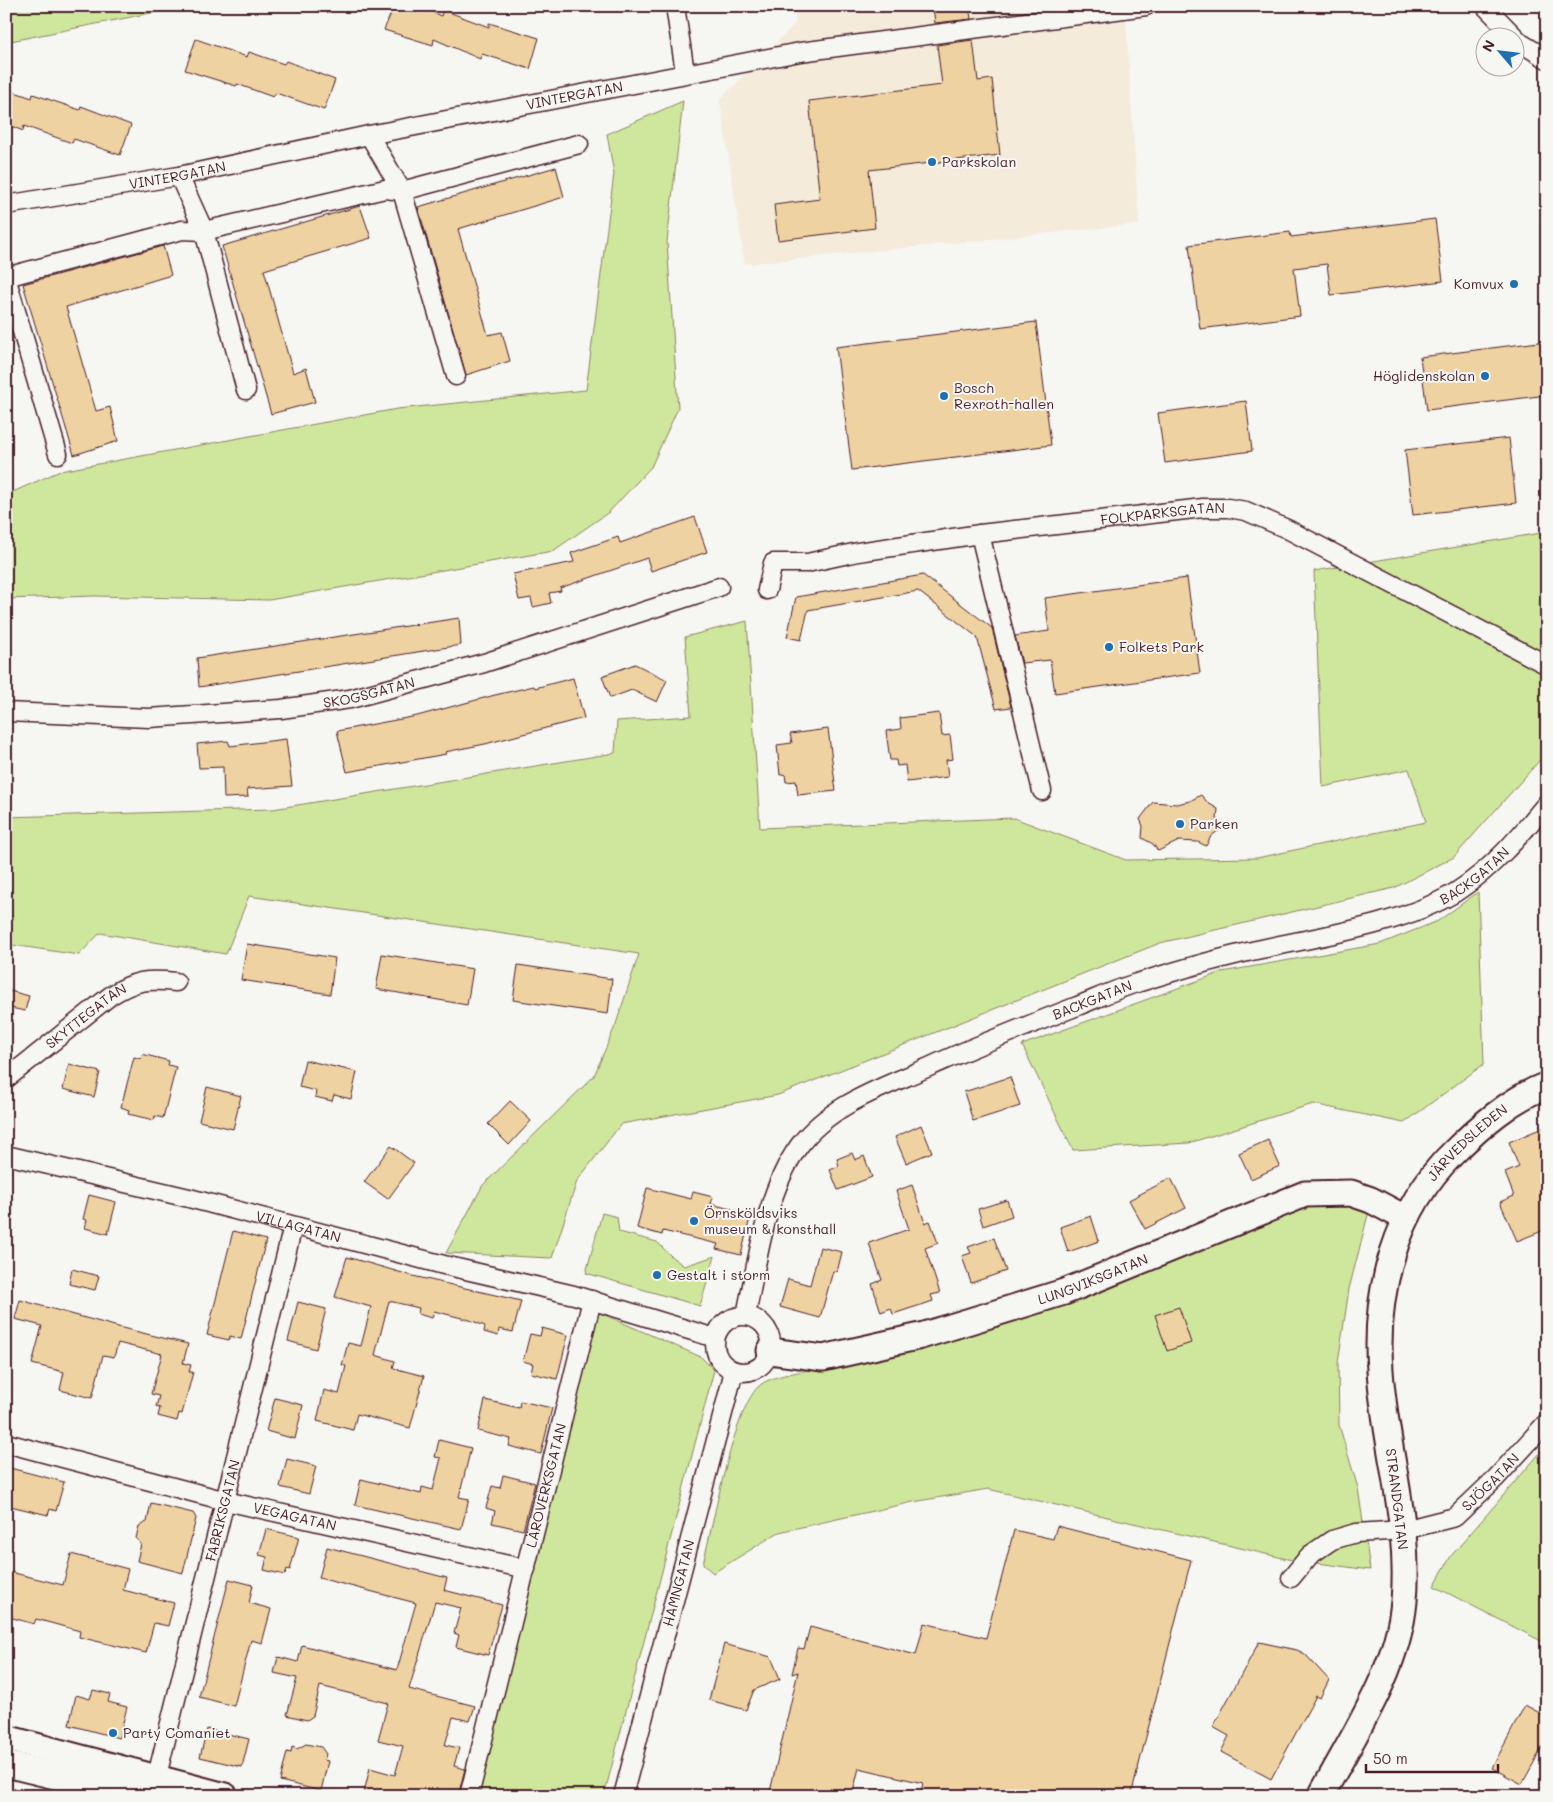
<svg xmlns="http://www.w3.org/2000/svg" width="1553" height="1802" font-family="Mali,sans-serif">
<style>
.built{fill:#f4ebda}
.green{fill:#cfe79c;stroke:#8c8364}
.building{fill:#efd2a2;stroke:#4a1f2b}
.lines{fill:none;stroke-linecap:round;stroke-linejoin:round}
.street-casing{stroke:#4a1f2b;stroke-width:21}
.secondary-casing{stroke:#4a1f2b;stroke-width:29}
.street{stroke:#f6f6f2;stroke-width:18}
.secondary{stroke:#f6f6f2;stroke-width:25}
.poi-dot{fill:#1f6fb2;stroke:#f6f6f2;stroke-width:2}
.labels{text-anchor:middle;stroke-width:4;stroke-linejoin:round;paint-order:stroke}
.street-label{font-size:14px;fill:#4a1f2b;stroke:#f6f6f2}
.poi-label{font-size:14px;fill:#4a1f2b;stroke:#f6f6f2;text-anchor:start}
</style>
<rect width="100%" height="100%" fill="#f6f6f2"/>
<filter id="ink" filterUnits="userSpaceOnUse"><feTurbulence type="fractalNoise" baseFrequency=".02" numOctaves="2"/><feDisplacementMap in="SourceGraphic" scale="10" xChannelSelector="R" yChannelSelector="G"/><feConvolveMatrix kernelMatrix="1 2 1 2 8 2 1 2 1" color-interpolation-filters="sRGB"/></filter>
<g filter="url(#ink)">
<path class="built" d="M794 6H1125L1139 224 745 264 720 100 796 23Z"/>
<g class="green">
<path d="M6 6H186L6 42Z"/>
<path d="M683 101 667 242 678 408 651 467 609 512 553 551 269 600 94 596 6 599V495L60 471 397 409 586 390 614 174 607 134Z"/>
<path d="M1547 532V752L1454 857 1394 888 1160 943 778 1095 621 1124 577 1181 552 1258 446 1253 483 1185 594 1076 616 1024 639 954 249 896 226 954 100 933 79 955 6 944V817L273 809 615 753 617 721 691 716 685 637 747 621 760 828 1014 818 1126 860 1257 858 1426 822 1409 769 1323 787 1314 571Z"/>
<path d="M1478 892 1484 1064 1404 1123 1313 1104 1189 1143 1073 1150 1022 1045 1222 972 1380 944 1438 921Z"/>
<path d="M1306 1200 1370 1207 1349 1289 1338 1363 1339 1425 1358 1488 1370 1570 1287 1559 988 1489 913 1502 779 1532 713 1573 703 1564C713 1525 733 1412 758 1387 769 1375 807 1371 823 1367Z"/>
<path d="M602 1213 617 1217 619 1232 657 1242 672 1257 684 1266 715 1256 700 1306 586 1273Z"/>
<path d="M598 1312 701 1357 714 1370 604 1796H478Z"/>
<path d="M1547 1445V1644L1434 1586 1451 1556Z"/>
</g>
<g class="building">
<path d="M394 6H418L441 16 443 10 489 27V23L539 38 530 69 482 54 480 59 434 39 433 45 384 30Z"/>
<path d="M933 6H969L971 19 935 23Z"/>
<path d="M196 39 247 57 249 52 284 64 286 61 335 80 324 110 276 93 273 97 237 84 236 86 185 70Z"/>
<path d="M973 40 978 81 992 79 1000 155 869 170 875 228 778 240 774 205 820 199 809 101 942 85 937 45Z"/>
<path d="M6 89 32 98 33 94 80 110 81 106 131 125 120 155 74 139 72 143 24 126 23 131 6 124Z"/>
<path d="M556 167 564 197 458 229 488 335 502 332 510 361 466 375 418 207Z"/>
<path d="M360 206 371 238 264 270 293 373 306 368 315 402 271 414 222 246Z"/>
<path d="M1435 219 1443 281 1331 295 1327 264 1294 268 1300 316 1200 329 1189 245 1290 232 1291 237Z"/>
<path d="M163 246 171 275 66 307 96 411 110 407 118 441 74 455 23 284Z"/>
<path d="M1036 322 1051 445 852 470 836 347Z"/>
<path d="M1547 341V395L1427 410 1420 357Z"/>
<path d="M1246 401 1252 451 1165 463 1158 413Z"/>
<path d="M1509 438 1516 503 1413 515 1405 450Z"/>
<path d="M695 517 707 552 651 571 647 558 560 588 561 591 549 593 551 603 533 607 531 598 519 600 513 574 574 562 571 553 618 537 620 543Z"/>
<path d="M923 575 992 628 1011 707 996 709 977 637 918 591 808 610 801 640 787 637 796 597Z"/>
<path d="M1187 578 1200 673 1055 693 1050 660 1022 663 1015 636 1049 631 1045 598Z"/>
<path d="M459 618 461 645 199 687 197 658Z"/>
<path d="M635 664 667 680 657 702 632 690 610 698 602 676Z"/>
<path d="M573 678 584 718 485 744 445 752 446 754 347 772 337 731 417 716 495 695 534 686 535 688Z"/>
<path d="M939 713 942 736 950 735 953 759 946 760 948 777 907 782 905 765 897 766 896 760H890L886 731 901 729 900 718Z"/>
<path d="M828 729 836 791 798 795 796 781 786 782 785 774 780 775 777 745 792 743 790 734Z"/>
<path d="M286 739 292 786 247 789 248 797 224 798 223 767 199 768 197 744 228 741 230 746Z"/>
<path d="M1201 795 1208 803 1218 809 1217 819 1221 829 1211 836 1206 846 1198 842 1179 841 1158 851 1153 844 1142 838 1143 826 1140 819 1153 802 1177 804 1190 801Z"/>
<path d="M247 944 335 958 330 994 241 980Z"/>
<path d="M382 954 473 969 467 1005 376 989Z"/>
<path d="M518 965 612 979 608 1014 513 1000Z"/>
<path d="M6 990 29 996 25 1011 6 1007Z"/>
<path d="M142 1054 169 1061 168 1065 176 1067 163 1118 155 1116 154 1120 128 1114 129 1110 121 1107 134 1057 141 1059Z"/>
<path d="M305 1060 357 1072 351 1099 334 1095 332 1101 315 1097 316 1091 299 1087Z"/>
<path d="M69 1064 100 1072 94 1097 63 1089Z"/>
<path d="M1010 1077 1020 1106 973 1121 964 1092Z"/>
<path d="M207 1087 241 1096 233 1129 199 1121Z"/>
<path d="M510 1101 531 1121 509 1145 488 1124Z"/>
<path d="M921 1125 932 1152 906 1163 895 1137Z"/>
<path d="M1547 1126V1229L1517 1241 1500 1202 1514 1196 1505 1173 1519 1167 1509 1142Z"/>
<path d="M1268 1140 1280 1166 1251 1179 1239 1153Z"/>
<path d="M391 1146 414 1163 388 1199 364 1182Z"/>
<path d="M852 1153 855 1160 864 1156 872 1177 838 1190 830 1170 839 1166 837 1159Z"/>
<path d="M1171 1178 1186 1208 1145 1229 1129 1200Z"/>
<path d="M912 1185 925 1223 930 1221 938 1243 925 1248 940 1293 931 1295 933 1301 893 1314 891 1308 881 1312 872 1284 882 1280 869 1243 909 1229 896 1191Z"/>
<path d="M647 1188 691 1199 693 1192 713 1197 711 1204 751 1214 741 1255 716 1249 718 1244 663 1231 662 1235 637 1228Z"/>
<path d="M89 1195 116 1202 108 1234 85 1228 87 1220 83 1219Z"/>
<path d="M1007 1200 1012 1216 983 1226 978 1209Z"/>
<path d="M1091 1216 1099 1241 1068 1252 1060 1227Z"/>
<path d="M233 1231 266 1240 241 1339 230 1336 229 1340 207 1335Z"/>
<path d="M994 1238 1006 1271 971 1283 962 1256 971 1253 968 1247Z"/>
<path d="M820 1247 842 1252 837 1272 833 1271 820 1318 780 1307 788 1279 810 1285Z"/>
<path d="M347 1257 413 1276 521 1301 513 1332 499 1329 498 1336 484 1332 485 1326 470 1320 434 1311 432 1318 418 1314 419 1308 389 1301 375 1355 395 1361 393 1368 424 1376 410 1428 357 1414 353 1430 317 1421 324 1390 339 1394 346 1366 342 1365 348 1343 361 1346 371 1307 335 1297Z"/>
<path d="M72 1269 99 1276 95 1290 69 1284Z"/>
<path d="M20 1300 122 1328 188 1344 183 1363 191 1365 189 1372H193L182 1414 179 1413 177 1421 158 1416 160 1408 156 1407 159 1396 151 1394 162 1354 118 1343 114 1357 103 1355 92 1398 60 1390 64 1372 32 1364 42 1326 15 1319Z"/>
<path d="M298 1302 326 1309 316 1349 288 1341Z"/>
<path d="M1179 1307 1191 1343 1167 1351 1155 1315Z"/>
<path d="M542 1328 568 1335 557 1379 531 1373 533 1364 523 1361 530 1334 540 1336Z"/>
<path d="M275 1398 303 1405 295 1439 266 1431Z"/>
<path d="M485 1400 519 1408 520 1401 552 1408 541 1454 509 1446 511 1439 478 1431Z"/>
<path d="M439 1440 471 1448 459 1497 469 1499 461 1529 355 1505 361 1479 421 1494 422 1487 433 1490 441 1458 435 1457Z"/>
<path d="M287 1459 316 1466 309 1494 280 1487Z"/>
<path d="M6 1467 64 1482 56 1511 50 1509 48 1515 6 1505Z"/>
<path d="M503 1475 535 1483 523 1530 492 1523 495 1511 486 1508 492 1486 500 1488Z"/>
<path d="M151 1503 193 1513 196 1518 183 1573 137 1561 141 1544 136 1538 139 1526 147 1522Z"/>
<path d="M1057 1526 1191 1560 1131 1796H920L923 1783 859 1768 852 1796H769L798 1672 792 1674 798 1648 804 1649 810 1627 916 1655 924 1623 986 1638 1014 1530 1053 1539Z"/>
<path d="M266 1529 299 1537 290 1570 287 1569 285 1575 264 1570 267 1557 259 1555Z"/>
<path d="M327 1547 447 1578 444 1590 502 1605 488 1655 456 1647 459 1635 454 1633 461 1608 435 1602 409 1689 475 1706 470 1721 453 1717 445 1745 459 1748 454 1766 465 1769 458 1796H363L370 1768 395 1775 403 1746 378 1740 388 1703 320 1686 313 1716 307 1720 287 1715 297 1678 274 1673 278 1657 298 1662 302 1645 397 1670 416 1603 319 1578Z"/>
<path d="M71 1554 128 1569 123 1590 174 1603 168 1626 154 1623 146 1653 79 1637 80 1631 36 1619 34 1624 6 1616V1571L63 1585Z"/>
<path d="M229 1579 253 1585 249 1603 271 1609 262 1643 251 1640 234 1706 199 1697Z"/>
<path d="M1259 1642 1297 1650 1305 1654 1329 1680 1320 1698 1316 1696 1271 1779 1221 1752 1229 1736 1213 1727Z"/>
<path d="M724 1644 771 1657 780 1679 754 1690 746 1710 709 1700Z"/>
<path d="M93 1690 110 1694 108 1702 127 1707 119 1738 69 1725 76 1695 90 1699Z"/>
<path d="M1525 1705 1547 1717V1739L1522 1784 1492 1768Z"/>
<path d="M207 1729 249 1739 242 1767 200 1757Z"/>
<path d="M306 1744 321 1747 326 1754 324 1760 328 1761 321 1791 280 1781 287 1752 291 1753 292 1747 297 1749Z"/>
</g>
<g class="lines">
<g class="street-casing">
<g id="street">
<path d="M675 6 685 72"/>
<path d="M1485 6 1521 43 1547 59"/>
<path d="M369 135 402 191 456 376"/>
<path d="M179 176 204 231 246 390"/>
<path id="s1" d="M6 205 179 176 369 135 800 52 1146 6"/>
<path d="M6 277 182 230 204 231 385 189 402 191 579 144"/>
<path d="M6 277 58 454"/>
<path d="M980 534 1042 791"/>
<path id="s2" d="M767 590 773 563H807L858 552 980 534 1203 508H1228L1246 511 1287 529 1547 665"/>
<path id="s3" d="M6 712 149 718 281 709 350 699 484 663 719 587"/>
<path id="s4" d="M6 1079 110 996C135 980 147 979 176 982"/>
<path id="s5" d="M6 1155 189 1198 444 1265 574 1295 715 1338"/>
<path id="s6" d="M746 1315C758 1260 765 1193 799 1146 830 1104 884 1087 929 1067 977 1045 1026 1026 1075 1007 1096 999 1116 989 1137 983 1178 970 1219 958 1261 949 1321 936 1404 924 1456 892 1492 869 1520 836 1547 803"/>
<circle cx="743" cy="1344" r="28"/>
<path id="s7" d="M6 1443 226 1501 526 1569"/>
<path id="s8" d="M1291 1578 1310 1555 1332 1540 1356 1533 1404 1530 1455 1517 1496 1478 1547 1422"/>
<path id="s9" d="M152 1796 293 1226"/>
<path id="s10" d="M469 1796 592 1300"/>
<path id="s11" d="M623 1796 734 1371"/>
</g>
</g>
<g class="secondary-casing">
<g id="secondary">
<path id="s12" d="M770 1351 823 1358 921 1336 1064 1292 1305 1194 1351 1193 1371 1200 1405 1218"/>
<path d="M6 1738 225 1796"/>
<path d="M6 1764 137 1796"/>
<path id="s13" d="M1321 1796C1353 1735 1398 1671 1404 1601 1411 1522 1385 1448 1380 1370 1374 1291 1396 1209 1453 1153 1480 1126 1511 1099 1547 1085"/>
</g>
</g>
<use href="#street" class="street"/>
<use href="#secondary" class="secondary"/>
</g>
</g>
<g class="poi-dot">
<circle cx="932" cy="162" r="5"/>
<circle cx="1514" cy="284" r="5"/>
<circle cx="1485" cy="376" r="5"/>
<circle cx="944" cy="396" r="5"/>
<circle cx="1109" cy="647" r="5"/>
<circle cx="1180" cy="824" r="5"/>
<circle cx="694" cy="1221" r="5"/>
<circle cx="657" cy="1275" r="5"/>
<circle cx="113" cy="1733" r="5"/>
</g>
<g class="labels">
<g class="street-label">
<text dy="5" stroke="none"><textPath href="#s1" startOffset="579">VINTERGATAN</textPath></text>
<text dy="5" stroke="none"><textPath href="#s1" startOffset="174">VINTERGATAN</textPath></text>
<text dy="5" stroke="none"><textPath href="#s2" startOffset="421">FOLKPARKSGATAN</textPath></text>
<text dy="5" stroke="none"><textPath href="#s3" startOffset="365">SKOGSGATAN</textPath></text>
<text dy="5" stroke="none"><textPath href="#s6" startOffset="914">BACKGATAN</textPath></text>
<text dy="5" stroke="none"><textPath href="#s6" startOffset="509">BACKGATAN</textPath></text>
<text dy="5" stroke="none"><textPath href="#s4" startOffset="102">SKYTTEGATAN</textPath></text>
<text dy="5" stroke="none"><textPath href="#s13" startOffset="700">JÄRVEDSLEDEN</textPath></text>
<text dy="5" stroke="none"><textPath href="#s5" startOffset="301">VILLAGATAN</textPath></text>
<text dy="5" stroke="none"><textPath href="#s12" startOffset="335">LUNGVIKSGATAN</textPath></text>
<text dy="5" stroke="none"><textPath href="#s8" startOffset="232">SJÖGATAN</textPath></text>
<text dy="5" stroke="none"><textPath href="#s10" startOffset="320">LÄROVERKSGATAN</textPath></text>
<text transform="translate(1397 1499) rotate(83)" y="5">STRANDGATAN</text>
<text dy="5" stroke="none"><textPath href="#s9" startOffset="294">FABRIKSGATAN</textPath></text>
<text dy="5" stroke="none"><textPath href="#s7" startOffset="298">VEGAGATAN</textPath></text>
<text dy="5" stroke="none"><textPath href="#s11" startOffset="220">HAMNGATAN</textPath></text>
</g>
<g class="poi-label">
<text x="942" y="167">Parkskolan</text>
<text x="1504" y="289" text-anchor="end">Komvux</text>
<text x="1475" y="381" text-anchor="end">Höglidenskolan</text>
<text x="954" y="393">Bosch<tspan x="954" dy="16">Rexroth-hallen</tspan></text>
<text x="1119" y="652">Folkets Park</text>
<text x="1190" y="829">Parken</text>
<text x="704" y="1218">Örnsköldsviks<tspan x="704" dy="16">museum &amp; konsthall</tspan></text>
<text x="667" y="1280">Gestalt i storm</text>
<text x="123" y="1738">Party Comaniet</text>
</g>
</g>
<rect width="1553" height="1802" fill="none" stroke="#f6f6f2" stroke-width="25"/>
<rect x="12" y="12" width="1528" height="1777" fill="none" stroke="#4a1f2b" stroke-width="2" filter="url(#ink)"/>
<g transform="translate(1500 52) rotate(298)"><circle r="24" fill="#f6f6f2" stroke="#b1a0a2"/>
<path d="M0-4L9 19L0 12L-9 19Z" fill="#1f6fb2"/>
<text y="-8" font-size="14" font-weight="bold" text-anchor="middle" fill="#4a1f2b">N</text>
</g>
<path d="M1366 1764v8h132v-8" fill="none" stroke="#4a1f2b" stroke-width="2.5"/>
<text x="1373" y="1764" font-size="15" fill="#4a1f2b" stroke="#f6f6f2" stroke-width="4" paint-order="stroke">50 m</text>
</svg>
